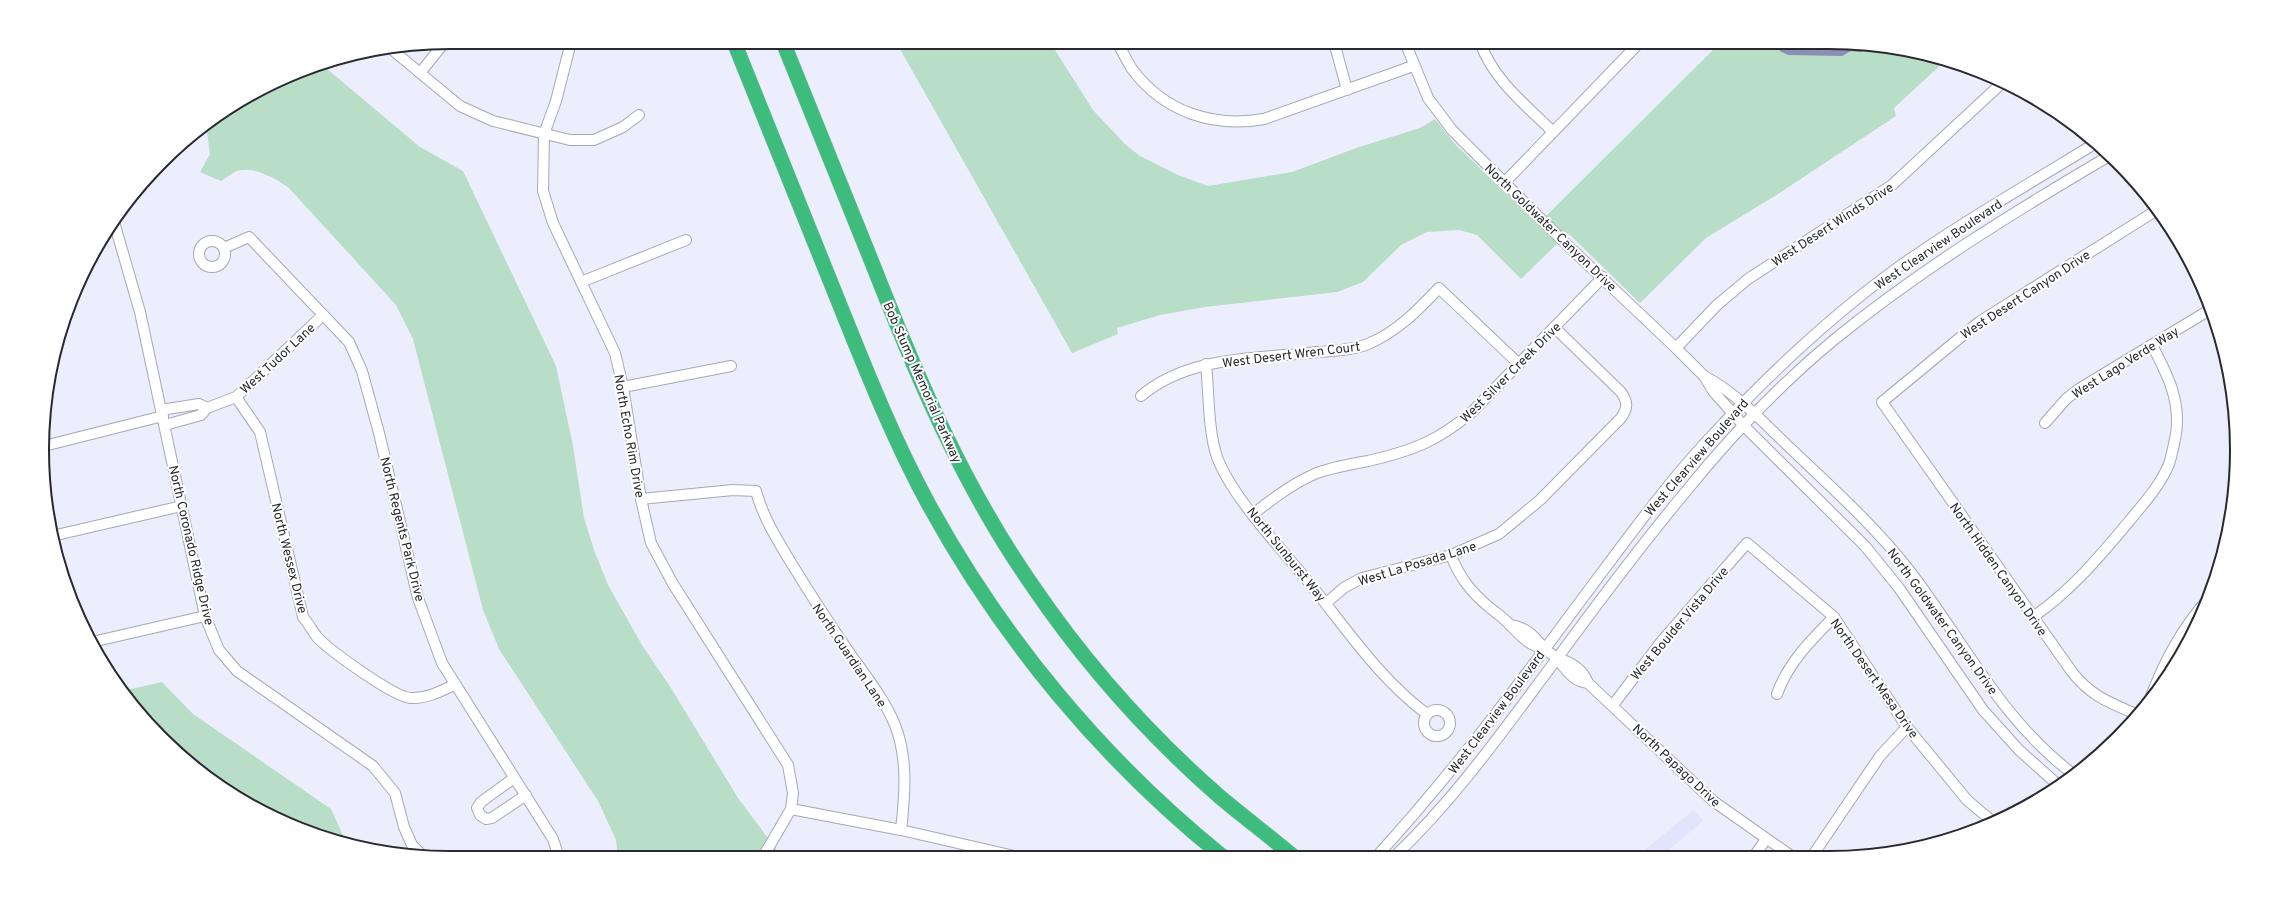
<svg xmlns="http://www.w3.org/2000/svg" width="2279" height="900" font-family="Overpass,sans-serif">
<style>
.built{fill:#e1e4fa}
.green{fill:#b9dec7}
.water{fill:#8c8fb4}
.lines{fill:none;stroke-linecap:round;stroke-linejoin:round}
.minor-casing{stroke:#a6a8b6;stroke-width:12}
.highway-casing{stroke:#d0d0d1;stroke-width:16}
.minor{stroke:#fff;stroke-width:10}
.highway{stroke:#3ebc7d;stroke-width:15}
.labels{text-anchor:middle;stroke-width:4;stroke-linejoin:round;paint-order:stroke}
.street-label{font-size:13px;fill:#29292f;stroke:#fff}
.rim{fill:none;stroke:#29292f;stroke-width:2}
</style>
<rect width="100%" height="100%" fill="#edeefd"/>
<path class="built" d="M1694 810 1703 821 1670 849 1666 855H1638Z"/>
<g class="green">
<path d="M896 42H1050L1093 110 1125 144 1140 156 1178 175 1208 186 1292 172 1359 147 1420 128 1435 119 1454 143 1538 224 1721 42H1829L1935 56 1946 60 1894 108 1896 116 1778 194 1706 238 1640 303 1568 233 1521 279 1477 235 1459 230 1427 232 1401 245 1363 282 1337 292 1205 307 1160 315 1117 328 1118 334 1072 353Z"/>
<path d="M320 63 420 147 463 171 556 366 573 446 584 518 594 550 608 585 642 645 671 688 738 798 782 857H758L756 854 749 857 618 858 616 840 598 801 499 649 483 610 413 339 396 305 288 187C274 178 255 166 237 171 232 173 226 178 221 181L200 172 210 154 206 125 246 97Z"/>
<path d="M162 682 193 714 331 809 347 844 269 816 202 774 143 719 122 691Z"/>
</g>
<path class="water" d="M1775 42H1829L1869 47 1861 52 1851 51 1842 56 1788 55 1780 51Z"/>
<g class="lines">
<g class="minor-casing">
<g id="minor">
<path d="M571 42 556 101 544 134 543 191 553 223 615 353 623 387 641 499 651 543 673 584 788 765 793 793 791 809 763 857"/>
<path d="M1117 42C1122 51 1127 61 1132 69 1164 112 1213 128 1264 119L1413 66"/>
<path d="M1334 42 1347 90"/>
<path d="M1405 42 1428 98 1452 130 1563 241 1676 348 1704 376 1713 391 1744 426 1865 546 1899 588 1983 710 2019 750 2057 784"/>
<path d="M1480 42C1493 80 1526 105 1553 132"/>
<path d="M390 48 460 106 493 121 570 140H594L623 127 639 115"/>
<path d="M420 73 444 43"/>
<path d="M1505 182 1640 42"/>
<path d="M114 222 140 312 205 616 219 650 237 671 373 766 395 793 404 827 412 845 421 854"/>
<circle cx="212" cy="254" r="13"/>
<path d="M224 248 249 237 349 342 362 371 379 433 418 598 442 663 553 839 559 858"/>
<path d="M581 282 686 240"/>
<path d="M1676 348 1717 305 1748 279 1892 185 2003 82"/>
<path d="M1206 364C1209 392 1208 431 1217 457 1232 497 1279 546 1306 579 1344 625 1379 679 1427 714"/>
<path d="M1704 376C1735 392 1761 420 1787 445 1829 485 1873 524 1909 570 1963 640 2001 720 2073 774"/>
<path d="M623 387 731 366"/>
<path d="M1141 396C1189 355 1258 359 1317 352 1333 351 1353 350 1368 344 1397 332 1418 310 1439 288L1519 364"/>
<path d="M236 397 260 432 303 617C308 623 312 630 317 637 329 650 395 698 411 698 426 699 441 691 454 685"/>
<path d="M207 408 236 397 323 315"/>
<path d="M161 410 199 404 207 408 201 415 165 425"/>
<path d="M2045 423 2066 399 2079 389 2211 309"/>
<path d="M44 446 163 416"/>
<path d="M641 499 733 490 756 491C763 517 776 538 790 561 810 594 831 626 853 658 867 677 886 702 895 725 908 758 905 795 901 830"/>
<path d="M1253 514C1274 498 1293 483 1317 473 1334 467 1351 464 1368 461 1412 451 1438 441 1472 412L1603 277"/>
<path d="M52 536 182 506"/>
<path d="M1451 555C1459 577 1471 592 1489 607 1496 613 1504 618 1510 625 1521 636 1528 645 1545 649"/>
<path d="M1326 603 1345 587 1362 578 1451 555 1499 534 1540 500 1621 418C1628 408 1628 402 1621 392L1554 327"/>
<path d="M2033 617C2072 590 2101 555 2131 519 2145 502 2161 484 2169 464 2172 455 2174 444 2176 434 2181 400 2167 374 2152 345"/>
<path d="M1510 625C1529 628 1533 636 1545 649 1549 653 1554 655 1557 659 1567 670 1572 681 1588 683"/>
<path d="M92 642 205 616"/>
<path d="M1557 658C1571 662 1583 669 1588 683L1713 801 1790 855"/>
<path d="M1777 694C1788 663 1811 640 1834 617"/>
<path d="M2151 696C2166 658 2181 630 2208 599"/>
<path d="M1613 705 1661 642 1747 543 1834 617 1907 727 1967 800 1993 822"/>
<circle cx="1437" cy="723" r="13"/>
<path d="M2136 714C2108 702 2091 696 2072 672L1882 402 1979 322 2157 210"/>
<path d="M514 778 481 802 477 808 480 815 486 819 492 818 526 795"/>
<path d="M791 809 901 830 1018 857"/>
<path d="M1755 855 1766 839"/>
<path d="M1813 855 1880 756 1907 727"/>
<path d="M1377 856C1451 775 1517 687 1582 599 1622 546 1661 491 1706 442 1765 378 1829 317 1900 266 1963 222 2030 183 2096 143"/>
<path d="M1395 856C1457 797 1505 728 1556 660 1597 604 1639 548 1683 495 1728 439 1779 385 1835 339 1921 269 2014 212 2109 156"/>
</g>
</g>
<g class="highway-casing">
<g id="highway">
<path d="M734 42C768 126 802 210 835 293 864 365 892 437 929 505 1003 640 1103 760 1222 856"/>
<path d="M783 42C813 116 843 191 873 265 917 377 963 486 1032 585 1085 663 1149 735 1220 797 1244 817 1269 836 1293 856"/>
</g>
</g>
<use href="#minor" class="minor"/>
<use href="#highway" class="highway"/>
</g>
<g class="labels">
<g class="street-label">
<text transform="translate(1832 224) rotate(-33)" y="5">West Desert Winds Drive</text>
<text transform="translate(1551 227) rotate(44)" y="5">North Goldwater Canyon Drive</text>
<text transform="translate(1938 244) rotate(-34)" y="5">West Clearview Boulevard</text>
<text transform="translate(2025 294) rotate(-33)" y="5">West Desert Canyon Drive</text>
<text transform="translate(1291 354) rotate(-7)" y="5">West Desert Wren Court</text>
<text transform="translate(277 358) rotate(-43)" y="5">West Tudor Lane</text>
<text transform="translate(2125 362) rotate(-32)" y="5">West Lago Verde Way</text>
<text transform="translate(1510 372) rotate(-45)" y="5">West Silver Creek Drive</text>
<text transform="translate(923 382) rotate(66)" y="5">Bob Stump Memorial Parkway</text>
<text transform="translate(630 436) rotate(80)" y="5">North Echo Rim Drive</text>
<text transform="translate(1696 457) rotate(-49)" y="5">West Clearview Boulevard</text>
<text transform="translate(403 529) rotate(76)" y="5">North Regents Park Drive</text>
<text transform="translate(192 545) rotate(77)" y="5">North Coronado Ridge Drive</text>
<text transform="translate(1287 554) rotate(51)" y="5">North Sunburst Way</text>
<text transform="translate(290 558) rotate(76)" y="5">North Wessex Drive</text>
<text transform="translate(1417 563) rotate(-17)" y="5">West La Posada Lane</text>
<text transform="translate(1999 569) rotate(55)" y="5">North Hidden Canyon Drive</text>
<text transform="translate(1943 621) rotate(54)" y="5">North Goldwater Canyon Drive</text>
<text transform="translate(1679 623) rotate(-50)" y="5">West Boulder Vista Drive</text>
<text transform="translate(850 655) rotate(56)" y="5">North Guardian Lane</text>
<text transform="translate(1875 678) rotate(55)" y="5">North Desert Mesa Drive</text>
<text transform="translate(1496 712) rotate(-53)" y="5">West Clearview Boulevard</text>
<text transform="translate(1677 765) rotate(43)" y="5">North Papago Drive</text>
</g>
</g>
<path d="M0 0H2279V900H0ZM450 49H1829A401 401 0 0 1 2230 450V450A401 401 0 0 1 1829 851H450A401 401 0 0 1 49 450V450A401 401 0 0 1 450 49Z" fill="#fff" fill-rule="evenodd"/>
<path class="rim" d="M450 49H1829A401 401 0 0 1 2230 450V450A401 401 0 0 1 1829 851H450A401 401 0 0 1 49 450V450A401 401 0 0 1 450 49Z"/>
</svg>
